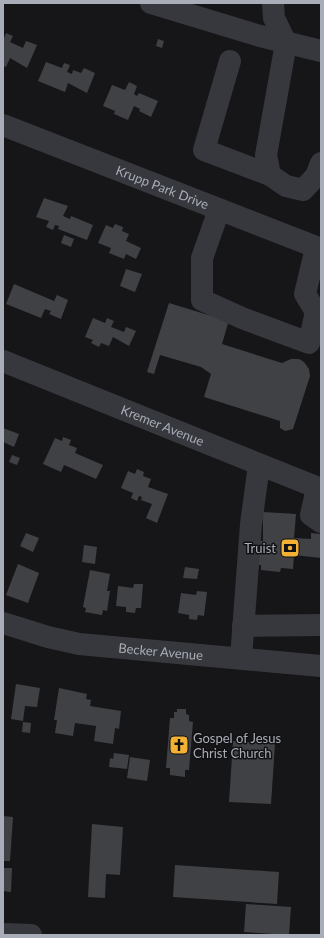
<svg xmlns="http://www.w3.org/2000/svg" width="324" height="938" font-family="Lato,sans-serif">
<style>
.building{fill:#404145}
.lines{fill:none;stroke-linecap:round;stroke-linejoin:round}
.minor{stroke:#37383d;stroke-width:22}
.labels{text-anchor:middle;stroke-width:3;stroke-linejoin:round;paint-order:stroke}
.street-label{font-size:13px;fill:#a8adb8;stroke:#111113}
.poi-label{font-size:13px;fill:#a8adb8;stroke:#111113;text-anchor:end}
</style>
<rect width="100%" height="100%" fill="#161618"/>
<g class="building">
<path d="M6 33 13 36 10 42 23 48 26 41 37 45 27 68 10 58 6 67 3 66V40Z"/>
<path d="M158 39 164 41 162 48 156 46Z"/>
<path d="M46 62 62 68 64 63 70 65 67 72 72 74 73 70 81 73 84 68 95 73 87 93 68 83 65 92 38 81Z"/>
<path d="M129 82 137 86 134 94 137 96 139 93 158 101 151 117 139 111 140 109 134 106 128 120 114 114 115 111 103 106 112 85 125 90Z"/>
<path d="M44 198 68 206 63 216 70 219 71 216 93 225 87 240 58 229 59 226 55 225 53 230 46 227 49 221 36 217Z"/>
<path d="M115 224 123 227 122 231 129 234 126 241 141 248 136 259 126 254 124 259 109 253 111 248 98 243 106 225 113 228Z"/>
<path d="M64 235 74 239 71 247 61 243Z"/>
<path d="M126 269 142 274 135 292 120 286Z"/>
<path d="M14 284 54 301 57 295 68 300 61 319 49 314 51 311 45 309 41 318 6 304Z"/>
<path d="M169 303 215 317 229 320 222 344 282 363 291 359H299L304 362 309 369 310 376 293 429 285 431 280 428V421L204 397 211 374 201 367 160 355 154 374 147 372Z"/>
<path d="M93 318 105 323 107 318 114 321 111 327 124 332 126 327 136 331 129 346 113 337 109 346 101 343 99 347 91 343 93 340 85 337Z"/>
<path d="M3 428 19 434 14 447 3 442Z"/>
<path d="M63 437 71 440 69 445 77 448 75 453 103 465 96 479 64 465 61 472 43 464 55 438 62 441Z"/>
<path d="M12 455 20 458 17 465 9 462Z"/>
<path d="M137 469 144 472 143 476 151 479 148 487 168 494 157 523 146 518 152 504 141 500 142 497 139 496 137 501 131 498 133 493 121 488 128 471 135 474Z"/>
<path d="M263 512 296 514 294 538 311 539V533L321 534V558L294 555 293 569 281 568 280 572 261 570V565H257L259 541H263Z"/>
<path d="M26 533 39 538 33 552 20 546Z"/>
<path d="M84 545 97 547 95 564 82 562Z"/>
<path d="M18 564 39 573 28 603 6 595Z"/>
<path d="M185 567 199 569 197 579 183 578Z"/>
<path d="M90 570 110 574 107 591H110L107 611 103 610 102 615 85 612 86 608 83 607Z"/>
<path d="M134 584H143L141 608H136L135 613 126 612V607L116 606 118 586 133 588Z"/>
<path d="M197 591 207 592 204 616 198 615 197 620 189 619V615L178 613 181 593 196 595Z"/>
<path d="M16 684 40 688 37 707 25 706 23 721 11 719Z"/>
<path d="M59 688 87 694 86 699 91 700 90 706 121 711 119 729 115 728 113 744 94 741 96 726 75 723 73 736 55 733 57 720H54Z"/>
<path d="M177 709H186V714L189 715V721L193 722 189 770H185V777L170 775V768H166L170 718H174V712H177Z"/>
<path d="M23 722 31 723 30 733 22 732Z"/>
<path d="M233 741 275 744 271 804 229 802Z"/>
<path d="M114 753 129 755 127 769 109 767 110 758 113 759Z"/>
<path d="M130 757 150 760 147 781 127 778Z"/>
<path d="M3 816 13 817 10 861H3Z"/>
<path d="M92 824 123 827 120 875 106 874 105 898 88 897Z"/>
<path d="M175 865 279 872 277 904 173 897Z"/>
<path d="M3 868H12L11 892 3 891Z"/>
<path d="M246 904 291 907 289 935 244 932Z"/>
</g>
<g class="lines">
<g class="minor">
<path d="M151 3 260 36 321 51"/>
<path d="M273 3 274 18 286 43 266 155 270 175 286 186 303 190 316 176 321 163"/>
<path d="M230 61 204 150 270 175"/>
<path id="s1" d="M3 125 321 249"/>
<path d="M219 210 202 258V300L242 318 309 343 316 312 305 294 316 248"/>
<path id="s2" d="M3 361 321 489"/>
<path d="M317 488 311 515 321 522"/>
<path id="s3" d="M3 623 48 637 79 644 321 666"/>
<path d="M243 626 321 625"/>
<path d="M241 658 251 524 259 465"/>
<path d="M3 934 31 935"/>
</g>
</g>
<defs>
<g id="bank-square" transform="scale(1)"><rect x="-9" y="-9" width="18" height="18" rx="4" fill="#f2b134" stroke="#111113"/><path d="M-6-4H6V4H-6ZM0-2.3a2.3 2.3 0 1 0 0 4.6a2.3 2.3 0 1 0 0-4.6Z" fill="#111"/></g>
<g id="church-square" transform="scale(1)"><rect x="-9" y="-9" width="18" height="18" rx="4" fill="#f2b134" stroke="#111113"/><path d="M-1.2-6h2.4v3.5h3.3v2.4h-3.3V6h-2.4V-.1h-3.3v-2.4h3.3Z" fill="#111"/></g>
</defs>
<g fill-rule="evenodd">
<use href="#bank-square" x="290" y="548"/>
<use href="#church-square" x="179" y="745"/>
</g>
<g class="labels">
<g class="street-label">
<text dy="5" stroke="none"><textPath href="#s1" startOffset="171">Krupp Park Drive</textPath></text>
<text dy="5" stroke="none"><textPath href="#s2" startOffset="172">Kremer Avenue</textPath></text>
<text dy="5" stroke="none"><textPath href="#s3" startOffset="161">Becker Avenue</textPath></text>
</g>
<g class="poi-label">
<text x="276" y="553">Truist</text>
<text x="193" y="743" text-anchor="start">Gospel of Jesus<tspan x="193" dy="15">Christ Church</tspan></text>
</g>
</g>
<rect width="324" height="938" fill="none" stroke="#a8adb8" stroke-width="8"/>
</svg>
